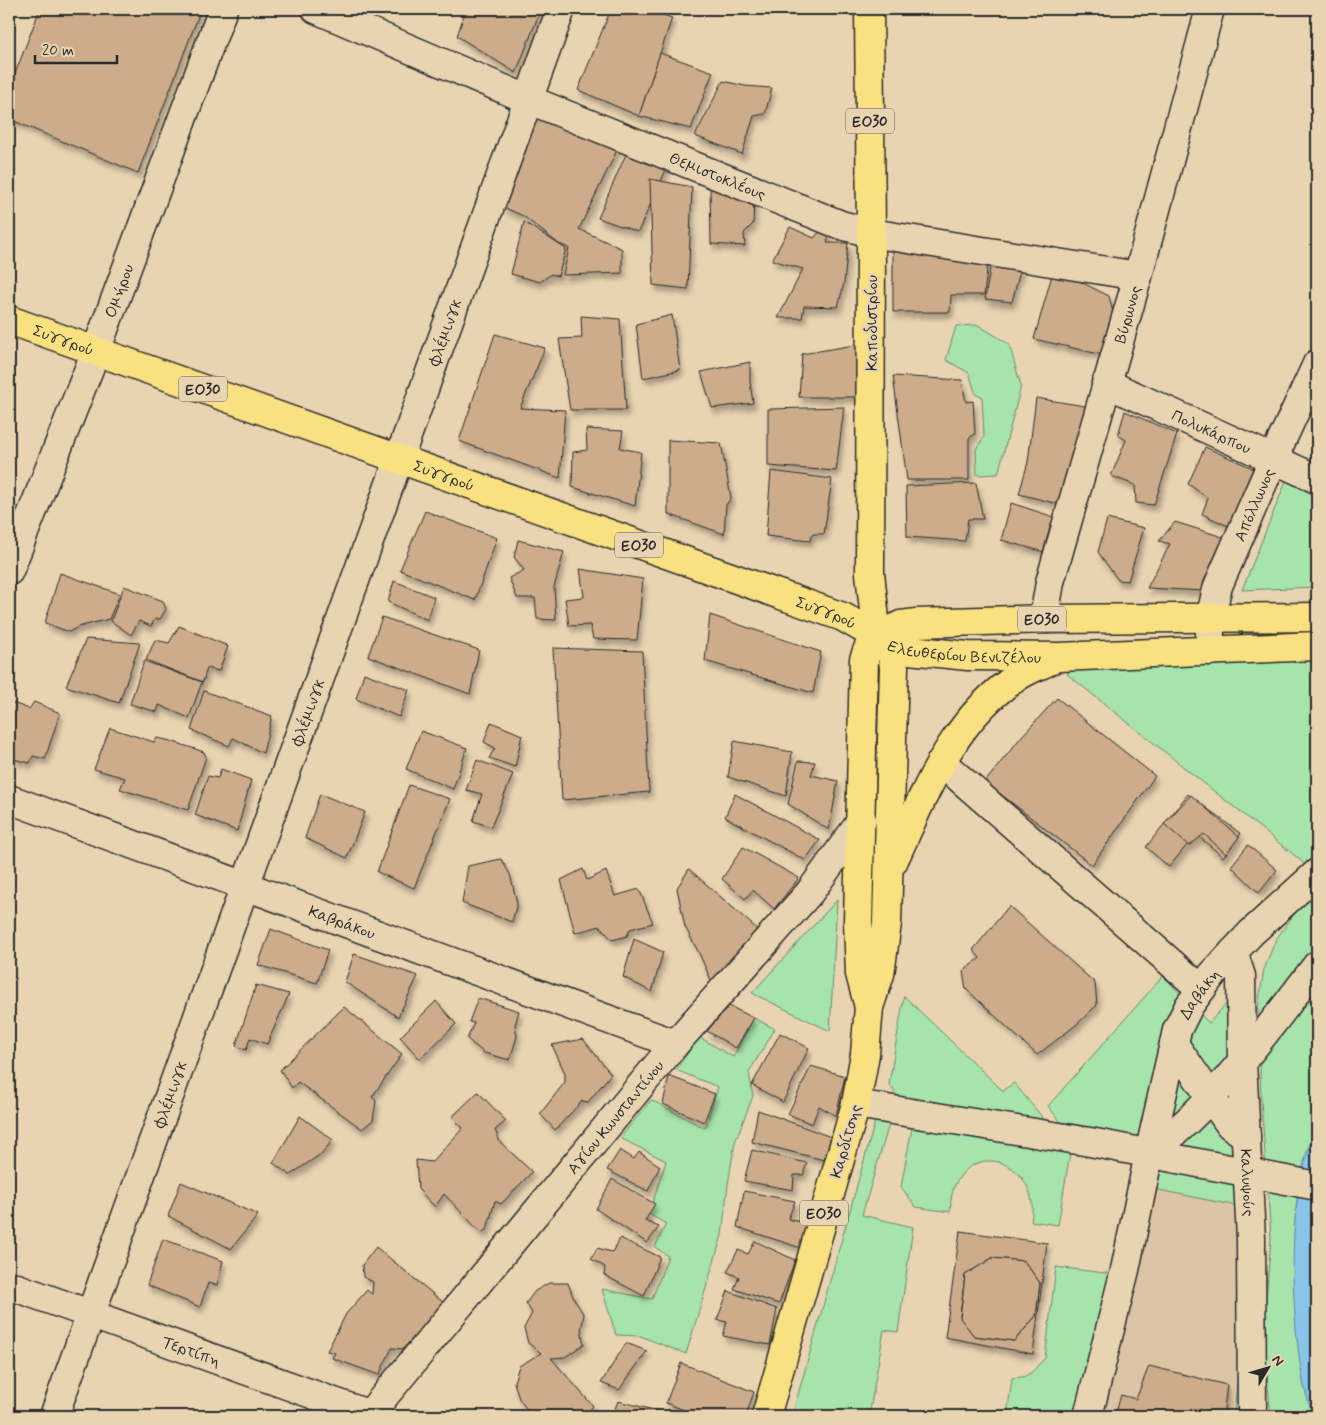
<svg xmlns="http://www.w3.org/2000/svg" width="1326" height="1425" font-family="Mynerve,sans-serif">
<style>
.built{fill:#dcc5a4}
.green{fill:#a6e4ac;stroke:#68886c}
.water{fill:#88c5e8;stroke:#63879c}
.building{fill:#ccac8a;stroke:#2b2b2b;filter:url(#shadow)}
.lines{fill:none;stroke-linecap:round;stroke-linejoin:round}
.minor-casing{stroke:#2b2b2b;stroke-width:31}
.major-casing{stroke:#2b2b2b;stroke-width:31}
.minor{stroke:#e9d4b2;stroke-width:28}
.major{stroke:#f9e181;stroke-width:28}
.labels{text-anchor:middle;stroke-width:5;stroke-linejoin:round;paint-order:stroke}
.shield{fill:#e9d4b2;stroke:#645e54;stroke-width:1}
.shield-label{font-size:15px;font-weight:bold;fill:#2b2b2b}
.street-label{font-size:16px;fill:#2b2b2b;stroke:#e9d4b2}
</style>
<defs>
<filter id="shadow"><feDropShadow dx="3" dy="5.5" stdDeviation="2.5" flood-color="#0004"/></filter>
</defs>
<rect width="100%" height="100%" fill="#e9d4b2"/>
<filter id="ink" filterUnits="userSpaceOnUse"><feTurbulence type="fractalNoise" baseFrequency=".02" numOctaves="2"/><feDisplacementMap in="SourceGraphic" scale="10" xChannelSelector="R" yChannelSelector="G"/><feConvolveMatrix kernelMatrix="1 2 1 2 8 2 1 2 1" color-interpolation-filters="sRGB"/></filter>
<g filter="url(#ink)">
<path class="built" d="M1149 1188 1243 1207 1240 1347 1234 1416H1096Z"/>
<g class="green">
<path d="M978 325 1009 344 1021 386 998 474 977 475 976 449 984 437 982 396 976 395 969 373 946 360 956 326Z"/>
<path d="M1286 481 1317 497V587L1242 590Z"/>
<path d="M1317 656V878L1299 859 1067 674 1073 668Z"/>
<path d="M1317 883V1126C1289 1188 1292 1260 1298 1326 1299 1342 1300 1359 1302 1376 1304 1389 1309 1403 1313 1416H1271L1263 1337 1271 1238 1261 1100 1258 1007 1264 969 1276 939Z"/>
<path d="M837 900 830 1031 752 993Z"/>
<path d="M1163 976 1209 1023 1237 992 1242 1166 1070 1134 1048 1106Z"/>
<path d="M904 996 1003 1091 1014 1083 1052 1129 901 1101 889 1084Z"/>
<path d="M754 1018 775 1029 749 1072 753 1096 735 1142 728 1184 722 1235 686 1354 640 1336 616 1335 602 1289 652 1299 668 1256 655 1247 666 1224 649 1214 666 1161 620 1138 651 1100 705 1128 718 1087 676 1070 699 1037 733 1057Z"/>
<path d="M876 1118 890 1121 862 1215 913 1227 898 1332 884 1330 869 1416H792Z"/>
<path d="M913 1122 1064 1144 1070 1153 1058 1225 1031 1221C1042 1167 978 1137 955 1185 951 1193 951 1203 950 1212L916 1207 901 1187Z"/>
<path d="M1154 1164 1240 1181 1242 1207 1149 1188Z"/>
<path d="M1056 1267 1113 1274 1081 1416H1007L1012 1378 1023 1377 1032 1372 1045 1358Z"/>
<path d="M1240 1347 1242 1416H1234Z"/>
</g>
<path class="water" d="M1317 1126V1416H1313C1309 1403 1304 1389 1302 1376 1290 1301 1286 1196 1317 1126Z"/>
<g class="building">
<path d="M40 9H201L138 173 9 119V89Z"/>
<path d="M466 9H541L516 73 457 36Z"/>
<path d="M611 9H647L672 18 639 116 578 90Z"/>
<path d="M660 53 713 72 691 129 639 116Z"/>
<path d="M723 81 745 86 772 88 765 114 754 116 742 154 695 136Z"/>
<path d="M533 111 620 144 579 229 622 249V273L563 275 569 248 559 244 523 216 503 207Z"/>
<path d="M629 147 669 163 638 232 598 218Z"/>
<path d="M650 179 692 187 688 289 653 285Z"/>
<path d="M710 186 754 200 753 224 744 233 745 246 711 244Z"/>
<path d="M524 222 566 249 558 276 551 274 540 282 511 274Z"/>
<path d="M790 227 814 238 820 231 830 234 827 243H848L844 283 838 307 804 306 802 318H778L803 269 772 260Z"/>
<path d="M893 243 988 261 984 295H951L950 312H893Z"/>
<path d="M991 263 1021 267 1012 302 985 299Z"/>
<path d="M1052 275 1080 276 1079 281 1109 296 1114 317 1103 355 1034 339Z"/>
<path d="M672 315 680 370 643 378 636 324Z"/>
<path d="M581 316 620 319 626 410H570L559 339 582 338Z"/>
<path d="M495 334 545 348 520 408 565 410 560 478 459 441Z"/>
<path d="M860 344 858 397H799L802 354Z"/>
<path d="M750 362V382L753 403 712 408 701 372Z"/>
<path d="M893 376 962 380 966 402 973 401 975 434 969 438V480H907Z"/>
<path d="M1036 398 1097 408 1066 506 1019 494 1028 462Z"/>
<path d="M844 407 836 471 768 466V409Z"/>
<path d="M1125 411 1177 434 1154 505 1136 503 1135 485 1111 476 1126 440 1118 435Z"/>
<path d="M586 429 623 431 620 448 641 452 635 506 572 487 573 452 587 450Z"/>
<path d="M668 440 721 443 731 498 726 505 724 534 668 514Z"/>
<path d="M1205 447 1259 471 1233 528 1202 514 1208 498 1188 484Z"/>
<path d="M771 471 832 479 824 534H812L810 541 766 536Z"/>
<path d="M976 483 983 519H968L965 541 907 537 906 486Z"/>
<path d="M1011 503 1057 518 1048 553 1001 540Z"/>
<path d="M425 511 497 538 475 600 400 570Z"/>
<path d="M1107 519 1144 528 1128 581 1118 580 1098 552Z"/>
<path d="M1175 522 1229 539 1205 591 1147 588 1170 544 1159 541Z"/>
<path d="M518 540 564 552 554 587 556 620 537 619 535 598H517L509 578 524 570 514 557Z"/>
<path d="M580 569 643 579 637 640 593 639 590 625 569 626 565 599 584 597Z"/>
<path d="M60 573 120 594 109 619 78 627 69 632 45 623Z"/>
<path d="M394 581 434 597 428 620 388 602Z"/>
<path d="M124 586 163 601 166 609 160 619H155L151 626 139 621 131 635 111 621Z"/>
<path d="M710 615 821 652 813 693 705 661Z"/>
<path d="M382 617 479 650 470 694 368 656Z"/>
<path d="M179 626 228 646 219 671 207 668 203 682 146 660 155 640 169 643Z"/>
<path d="M86 639 140 643 119 703 66 686Z"/>
<path d="M553 648 642 651 649 792 562 800Z"/>
<path d="M144 661 202 682 189 718 159 705 157 712 130 704Z"/>
<path d="M364 673 409 690 399 717 356 699Z"/>
<path d="M204 691 272 716 263 753 233 738 229 746 191 730Z"/>
<path d="M1057 698 1155 776 1092 865 985 782 1022 736Z"/>
<path d="M10 702 29 709 34 702 60 713 45 759 33 756 30 763 13 759 12 750 9 749V705Z"/>
<path d="M491 722 522 735 515 767 489 758 495 748 484 742Z"/>
<path d="M110 728 154 742 157 738 171 741 204 752 206 757 188 810 120 789 125 778 94 769Z"/>
<path d="M421 731 467 748 453 789 406 769Z"/>
<path d="M734 741 792 752 786 796 728 777Z"/>
<path d="M477 760 513 774 491 827 473 821 482 794 466 790Z"/>
<path d="M798 761 815 762 811 775 838 781 829 830 788 804Z"/>
<path d="M221 769 251 780 237 831 195 815 208 776 218 778Z"/>
<path d="M409 785 450 799 414 888 377 872Z"/>
<path d="M320 794 365 812 347 858 305 838Z"/>
<path d="M735 794 820 840 805 860 725 817Z"/>
<path d="M1188 794 1241 834 1223 857 1196 834 1169 867 1146 847Z"/>
<path d="M1191 795 1239 837 1226 854 1204 834 1189 846 1164 824Z"/>
<path d="M1248 845 1277 870 1259 893 1231 866Z"/>
<path d="M743 847 799 878 774 909 753 890 745 899 722 879Z"/>
<path d="M501 859 510 874 517 903 512 922 462 903 468 866Z"/>
<path d="M583 869 587 880 606 871 615 896 639 889 653 923 630 929 627 936 612 940 600 926 575 933 561 880Z"/>
<path d="M689 869 757 929 713 985 699 953 685 927 677 888Z"/>
<path d="M1009 906 1095 983 1097 1005 1076 1025 1037 1055 966 989 963 971 980 958 973 950Z"/>
<path d="M271 929 328 950 317 983 258 965Z"/>
<path d="M634 939 663 952 652 992 623 977Z"/>
<path d="M354 954 418 976 398 1017 345 982Z"/>
<path d="M256 985 289 994 267 1044 250 1038 246 1050 236 1046Z"/>
<path d="M478 998 519 1011 515 1025 517 1036 510 1060 484 1053 467 1039 474 1023 469 1022Z"/>
<path d="M436 1001 456 1024 420 1059 400 1037Z"/>
<path d="M729 1006 754 1018 736 1048 707 1031Z"/>
<path d="M344 1007 402 1054 372 1097 376 1101 373 1120 362 1129 298 1082 292 1088 280 1070Z"/>
<path d="M780 1033 809 1048 783 1102 752 1085Z"/>
<path d="M583 1039 611 1074 588 1102 582 1101 555 1130 540 1114 565 1082V1073L552 1045Z"/>
<path d="M811 1066 845 1076 836 1116 819 1106 812 1124 788 1114Z"/>
<path d="M669 1076 715 1094 704 1122 663 1104Z"/>
<path d="M478 1092 506 1121 495 1130 500 1142 532 1172 501 1204 495 1201 487 1229 481 1233 444 1194 435 1207 418 1189 416 1160 432 1162 463 1128 452 1117Z"/>
<path d="M758 1110 831 1137 824 1160 752 1142Z"/>
<path d="M300 1116 333 1140 321 1154 290 1175 273 1163Z"/>
<path d="M620 1150 634 1159 639 1152 660 1166 648 1191 607 1170Z"/>
<path d="M752 1150 807 1163 803 1175H794L793 1190 744 1181Z"/>
<path d="M612 1179 655 1204 645 1221 659 1227 647 1243 596 1209Z"/>
<path d="M181 1182 258 1215 231 1249 168 1216Z"/>
<path d="M744 1191 795 1201 788 1219 807 1223 801 1248 737 1227Z"/>
<path d="M960 1231 1047 1243 1033 1354 945 1337Z"/>
<path d="M620 1238 660 1257 644 1296 604 1275 605 1267 591 1259 597 1248 612 1252Z"/>
<path d="M163 1239 223 1261 217 1285 208 1283 200 1307 147 1285Z"/>
<path d="M755 1241 795 1260 779 1304 734 1289 739 1277 727 1272 738 1250 748 1254Z"/>
<path d="M376 1247 444 1303 403 1349 392 1348 379 1375 332 1358 335 1353 327 1351 346 1314 367 1290 372 1294 373 1282 363 1277 362 1265Z"/>
<path d="M992 1258 1024 1261 1040 1283 1036 1316 1014 1341 974 1336 960 1316 965 1275Z"/>
<path d="M992 1258 1024 1261 1040 1283 1036 1316 1014 1341 974 1336 960 1318 965 1275Z"/>
<path d="M549 1283H568L574 1299 584 1315 581 1329 584 1344 565 1357 551 1358 593 1406 585 1416H532L519 1399 514 1382 519 1366 541 1353 528 1343 524 1328 532 1313 526 1303 535 1291Z"/>
<path d="M728 1291 777 1309 770 1345 723 1336 727 1322 717 1320Z"/>
<path d="M626 1343 647 1351 619 1390 601 1383Z"/>
<path d="M681 1363 754 1392 746 1416H699L666 1403Z"/>
<path d="M1149 1366 1227 1385 1223 1416H1115L1121 1395 1136 1399Z"/>
<path d="M618 1401 666 1413 665 1416H612Z"/>
</g>
<g class="lines">
<g class="minor-casing">
<g id="minor">
<path id="s1" d="M316 9 527 99 841 225 871 233 1138 276"/>
<path id="s2" d="M1106 383 1317 479"/>
<path id="s3" d="M9 571 96 351 223 9"/>
<path id="s4" d="M1047 619 1046 606 1050 582 1138 276 1210 9"/>
<path id="s5" d="M1210 651V618L1218 586 1280 444 1317 364"/>
<path d="M941 762 1201 989"/>
<path id="s6" d="M9 799 675 1044"/>
<path id="s7" d="M1233 952 1241 976 1242 1061 1251 1239 1252 1416"/>
<path d="M1174 1044 1230 1125 1246 1136"/>
<path d="M856 1104 1090 1142 1317 1186"/>
<path d="M1149 1154C1216 1103 1266 1031 1317 965"/>
<path id="s8" d="M9 1285 373 1416"/>
<path id="s9" d="M54 1416 561 9"/>
<path id="s10" d="M368 1416 675 1044 810 892 862 820"/>
<path id="s11" d="M1088 1416 1125 1270 1149 1154 1177 1030 1189 1006 1212 975 1251 933 1317 873"/>
</g>
</g>
<g class="major-casing">
<g id="major">
<path d="M869 9 871 233 870 573 877 638"/>
<path id="s12" d="M9 320 843 617 864 629 887 647 892 654 894 667 887 923 880 974 869 1007 865 1054 856 1104 766 1416"/>
<path id="s13" d="M877 638 895 647 909 650 968 656 1059 657 1317 646"/>
<path d="M893 862C925 793 953 717 1020 675 1030 669 1041 665 1051 660"/>
<path d="M869 1007 860 974 858 922 864 659 869 646 877 638 901 625 917 623 1047 619 1317 617"/>
</g>
</g>
<use href="#minor" class="minor"/>
<use href="#major" class="major"/>
</g>
</g>
<g class="labels">
<g class="shield">
<rect x="846" y="108.5" width="48" height="25" rx="4"/>
<rect x="179" y="376.5" width="48" height="25" rx="4"/>
<rect x="615" y="532.5" width="48" height="25" rx="4"/>
<rect x="1018" y="606.5" width="48" height="25" rx="4"/>
<rect x="800" y="1200.5" width="48" height="25" rx="4"/>
</g>
<g class="shield-label">
<text x="870" y="126">ΕΟ30</text>
<text x="203" y="394">ΕΟ30</text>
<text x="639" y="550">ΕΟ30</text>
<text x="1042" y="624">ΕΟ30</text>
<text x="824" y="1218">ΕΟ30</text>
</g>
<g class="street-label">
<text dy="6" stroke="none"><textPath href="#s1" startOffset="435">Θεμιστοκλέους</textPath></text>
<text dy="6" stroke="none"><textPath href="#s3" startOffset="301">Ομήρου</textPath></text>
<text dy="6" stroke="none"><textPath href="#s4" startOffset="316">Βύρωνος</textPath></text>
<text transform="translate(871 323) rotate(-90)" y="6">Καποδιστρίου</text>
<text dy="6" stroke="none"><textPath href="#s9" startOffset="1152">Φλέμινγκ</textPath></text>
<text dy="6" stroke="none"><textPath href="#s12" startOffset="58">Συγγρού</textPath></text>
<text dy="6" stroke="none"><textPath href="#s2" startOffset="116">Πολυκάρπου</textPath></text>
<text dy="6" stroke="none"><textPath href="#s12" startOffset="462">Συγγρού</textPath></text>
<text dy="6" stroke="none"><textPath href="#s5" startOffset="155">Απόλλωνος</textPath></text>
<text dy="6" stroke="none"><textPath href="#s12" startOffset="868">Συγγρού</textPath></text>
<text dy="6" stroke="none"><textPath href="#s13" startOffset="90">Ελευθερίου Βενιζέλου</textPath></text>
<text dy="6" stroke="none"><textPath href="#s9" startOffset="748">Φλέμινγκ</textPath></text>
<text dy="6" stroke="none"><textPath href="#s6" startOffset="355">Καβράκου</textPath></text>
<text dy="6" stroke="none"><textPath href="#s11" startOffset="439">Δαβάκη</textPath></text>
<text dy="6" stroke="none"><textPath href="#s9" startOffset="342">Φλέμινγκ</textPath></text>
<text dy="6" stroke="none"><textPath href="#s10" startOffset="388">Αγίου Κωνσταντίνου</textPath></text>
<text transform="translate(845 1141) rotate(-74)" y="6">Καρδίτσης</text>
<text dy="6" stroke="none"><textPath href="#s7" startOffset="232">Καλυψούς</textPath></text>
<text dy="6" stroke="none"><textPath href="#s8" startOffset="194">Τερτίπη</textPath></text>
</g>
</g>
<rect width="1326" height="1425" fill="none" stroke="#e9d4b2" stroke-width="30"/>
<rect x="15" y="15" width="1296" height="1395" fill="none" stroke="#2b2b2b" stroke-width="2" filter="url(#ink)"/>
<g transform="translate(1268 1368) rotate(52)" stroke="#e9d4b2" stroke-width="4" paint-order="stroke">
<path d="M0-4L9 19L0 12L-9 19Z" fill="#2b2b2b"/>
<text y="-8" font-size="14" font-weight="bold" text-anchor="middle" fill="#2b2b2b">N</text>
</g>
<path d="M35 55v8h82v-8" fill="none" stroke="#2b2b2b" stroke-width="2.5"/>
<text x="42" y="55" font-size="15" fill="#2b2b2b" stroke="#e9d4b2" stroke-width="4" paint-order="stroke">20 m</text>
</svg>
